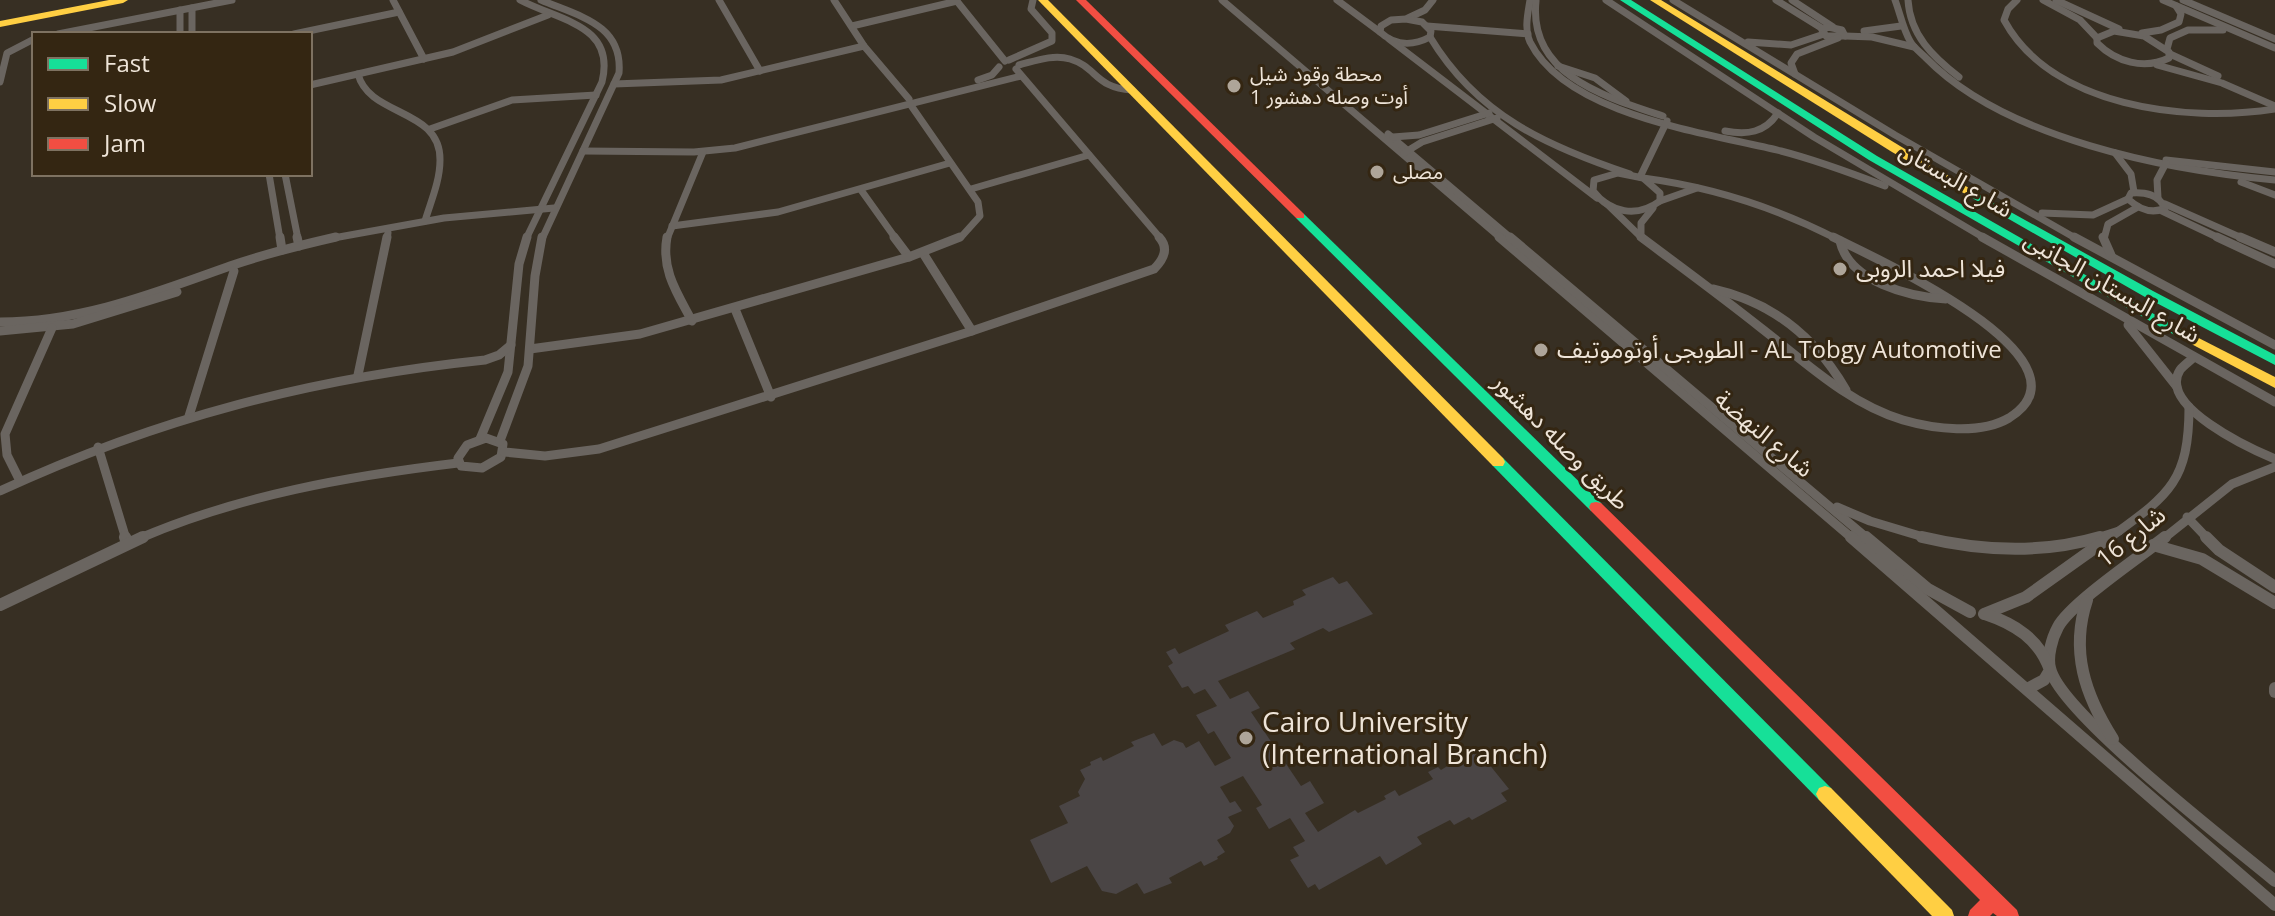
<svg xmlns="http://www.w3.org/2000/svg" width="2275" height="916" font-family="'Open Sans','Noto Sans Arabic',sans-serif">
<style>
.building{fill:#4a4545}
.lines{fill:none;stroke-linecap:round;stroke-linejoin:round}
.street-far2{stroke:#6a6560;stroke-width:7}
.street-far1{stroke:#6a6560;stroke-width:9}
.street{stroke:#6a6560;stroke-width:12}
.fast{fill:#16e098;fill-rule:evenodd}
.slow{fill:#ffcf43;fill-rule:evenodd}
.jam{fill:#f24e42;fill-rule:evenodd}
.poi-dot{fill:#aea599;stroke:#342612;stroke-width:3}
.labels{text-anchor:middle;stroke-width:6;stroke-linejoin:round;paint-order:stroke}
.far-poi-label{font-size:20px;fill:#eee4d8;stroke:#342612;text-anchor:start}
.street-label{font-size:24px;fill:#eee4d8;stroke:#342612}
.poi-label{font-size:24px;fill:#eee4d8;stroke:#342612;text-anchor:start}
.near-poi-label{font-size:28px;fill:#eee4d8;stroke:#342612;text-anchor:start}
</style>
<rect width="100%" height="100%" fill="#372f23"/>
<path class="building" d="M1333 577 1339 584 1347 581 1373 614 1329 632 1323 628 1290 643 1295 649 1218 681 1230 699 1248 691 1260 708 1251 712 1301 786 1310 781 1324 803 1305 813 1318 832 1355 810 1358 813 1386 799 1384 796 1395 790 1399 796 1433 779 1428 772 1438 767 1441 770 1476 748 1509 789 1501 793 1507 801 1472 820 1469 817 1454 825 1450 820 1417 837 1422 844 1386 865 1380 856 1319 890 1315 884 1308 888 1290 860 1299 856 1293 847 1305 841 1290 818 1269 829 1256 808 1262 805 1243 776 1220 787 1230 803 1235 801 1242 811 1228 817 1234 826 1230 833 1217 840 1225 852 1217 857 1218 859 1204 866 1201 861 1169 878 1172 883 1144 894 1137 883 1116 894 1102 891 1087 866 1051 883 1030 840 1068 823 1059 806 1080 796 1078 792 1085 779 1080 770 1091 765 1090 762 1101 757 1103 761 1134 746 1131 742 1154 733 1162 746 1174 740 1183 743 1186 748 1199 741 1215 766 1231 758 1214 731 1208 734 1196 715 1217 706 1205 689 1194 694 1188 686 1182 688 1168 666 1173 663 1166 652 1175 648 1179 654 1229 631 1225 625 1257 611 1263 618 1294 605 1293 601 1306 595 1302 590Z"/>
<g class="lines">
<g class="street-far2">
<path d="M393 0 424 59"/>
<path d="M520 0C560 21 616 25 602 82L526 239"/>
<path d="M541 0C578 16 623 24 619 73L542 239"/>
<path d="M719 0 760 71"/>
<path d="M834 0 864 46 909 99"/>
<path d="M956 0 1005 61"/>
<path d="M1222 0 1502 239"/>
<path d="M1337 0 1380 32"/>
<path d="M1530 0C1528 13 1524 29 1530 42 1567 116 1709 133 1781 151 1816 160 1851 173 1885 186"/>
<path d="M1606 0 1814 137 1986 239"/>
<path d="M1673 0 1895 135 2077 239"/>
<path d="M1776 0 1823 29"/>
<path d="M1792 0 1833 27"/>
<path d="M1895 0C1900 13 1903 29 1910 41 1913 47 1921 53 1926 58 2005 139 2167 170 2275 180"/>
<path d="M1908 0C1910 35 1933 57 1959 77"/>
<path d="M2017 0 2008 9 2004 20C2051 107 2186 123 2275 109"/>
<path d="M2043 0 2080 20 2097 38"/>
<path d="M2056 0 2119 29"/>
<path d="M2163 0 2275 48"/>
<path d="M2183 0 2275 39"/>
<path d="M1536 1C1528 75 1606 97 1663 116"/>
<path d="M192 8V34"/>
<path d="M180 10V34"/>
<path d="M1408 18 1425 10 1433 0"/>
<path d="M1406 19 1422 22 1431 31 1430 37C1413 46 1395 46 1380 32L1381 26 1391 20Z"/>
<path d="M852 26 957 1"/>
<path d="M1427 26 1528 34"/>
<path d="M1828 27 1842 30 1845 36H1826L1822 30Z"/>
<path d="M1864 31 1901 26"/>
<path d="M2114 31 2144 36 2169 52V58C2144 70 2116 62 2097 43V38Z"/>
<path d="M2142 33 2161 30 2179 22 2181 14 2176 6"/>
<path d="M58 34 232 0"/>
<path d="M294 34 399 12"/>
<path d="M1845 36 1872 37 1914 47"/>
<path d="M1430 37C1477 115 1546 146 1630 174"/>
<path d="M1389 39 1597 198"/>
<path d="M1748 42 1791 45 1824 34"/>
<path d="M2167 49 2170 38 2188 30H2223"/>
<path d="M2170 54 2218 76"/>
<path d="M1009 60 1052 41V33L1031 9 1033 0"/>
<path d="M1019 65C1035 61 1053 54 1070 59 1097 67 1095 88 1132 90"/>
<path d="M2157 65 2222 83 2275 106"/>
<path d="M1558 66 1595 78 1626 101"/>
<path d="M1016 69 1161 239"/>
<path d="M358 74C369 117 441 108 440 160 440 181 431 201 425 221"/>
<path d="M1795 74 1791 63 1797 54 1838 38"/>
<path d="M978 80 992 75 999 67"/>
<path d="M0 82 7 53 34 39"/>
<path d="M614 84 721 80 864 46"/>
<path d="M310 85 453 52 548 15"/>
<path d="M910 104 978 202 980 216 962 236 955 239"/>
<path d="M430 129 512 100 596 95"/>
<path d="M1725 131C1747 135 1765 133 1778 113"/>
<path d="M1388 134 1512 239"/>
<path d="M1393 137 1419 135 1489 113"/>
<path d="M583 151 694 152 735 148 1021 76"/>
<path d="M1404 153 1422 142 1497 118"/>
<path d="M2115 153 2131 174 2134 192"/>
<path d="M2166 160 2275 172"/>
<path d="M1618 173 1643 178 1660 193V201C1637 218 1610 213 1593 191L1594 180Z"/>
<path d="M269 174 280 239"/>
<path d="M285 174 298 239"/>
<path d="M1640 177 1667 121"/>
<path d="M1643 178C1712 187 1775 207 1837 239"/>
<path d="M2241 182 2275 195"/>
<path d="M971 189 1089 155"/>
<path d="M861 190 896 239"/>
<path d="M2131 193C2145 192 2158 194 2165 208 2151 215 2139 209 2128 199Z"/>
<path d="M2158 198 2157 180 2166 163"/>
<path d="M1660 201 1697 188"/>
<path d="M1607 204 1643 239"/>
<path d="M2165 204 2244 239"/>
<path d="M2162 211 2221 239"/>
<path d="M2042 213 2093 215 2128 199"/>
<path d="M672 226 778 212 950 163"/>
<path d="M1641 237V223L1653 208"/>
<path d="M328 239 444 218 554 208"/>
<path d="M387 239 388 233"/>
<path d="M667 239 703 152"/>
<path d="M2104 239 2108 224 2138 207"/>
</g>
<g class="street-far1">
<path d="M280 237 282 250"/>
<path d="M297 237 299 246"/>
<path d="M667 237C661 270 677 293 692 321"/>
<path d="M894 237 909 257"/>
<path d="M1499 237 1853 539"/>
<path d="M1510 237 1868 539"/>
<path d="M1641 237C1681 267 1722 297 1761 328 1805 362 1849 404 1903 420 1934 429 1980 435 2009 418 2103 360 1871 256 1833 237"/>
<path d="M1982 237 2275 402"/>
<path d="M2074 237 2275 345"/>
<path d="M2103 237 2111 255"/>
<path d="M2217 237 2275 264"/>
<path d="M2240 237 2275 252"/>
<path d="M1840 241C1849 282 1910 297 1946 299"/>
<path d="M923 253 972 331"/>
<path d="M1713 289C1772 302 1816 338 1846 390"/>
<path d="M735 309 771 397"/>
<path d="M0 322C82 322 154 293 230 266 265 254 301 245 336 237"/>
<path d="M2128 325 2177 387"/>
<path d="M0 331 73 324 177 292"/>
<path d="M530 349 640 334 909 257 960 237"/>
<path d="M2194 357C2190 361 2183 366 2180 370 2157 406 2251 449 2275 459"/>
<path d="M358 375 387 237"/>
<path d="M189 416 234 271"/>
<path d="M486 438 503 444 501 457 482 468 461 466 458 458 467 445Z"/>
<path d="M480 439 508 372 519 264 527 237"/>
<path d="M500 441 528 366 535 276 542 237"/>
<path d="M98 447 126 539"/>
<path d="M504 452 545 456 599 449 972 331 1154 269C1164 259 1169 248 1159 237"/>
<path d="M20 481 7 455 5 434 52 328"/>
<path d="M0 491C158 418 312 378 485 360L499 355 511 345"/>
<path d="M1837 507 1870 521 1930 539"/>
<path d="M2187 517 2208 539"/>
<path d="M138 539C240 495 349 476 458 463"/>
<path d="M2094 539 2119 531"/>
<path d="M2108 539C2167 496 2189 484 2189 407"/>
<path d="M2163 539 2232 484 2275 467"/>
</g>
<g class="street">
<path d="M125 537 127 543"/>
<path d="M1851 537 2275 905"/>
<path d="M1866 537 1928 589 1970 612"/>
<path d="M1922 537C1980 551 2042 554 2100 537"/>
<path d="M2165 537C2141 556 2071 603 2058 627 2052 638 2047 656 2050 668 2060 713 2232 845 2275 881"/>
<path d="M2206 537 2219 550 2275 587"/>
<path d="M2153 545 2202 559 2275 603"/>
<path d="M2087 600C2070 651 2085 695 2113 739"/>
<path d="M0 605 143 537"/>
<path d="M1984 614 2026 597 2110 537"/>
<path d="M1985 614C2015 624 2039 639 2050 670L2044 680 2027 689"/>
<path d="M2275 688V692"/>
</g>
<g class="fast">
<path d="M1620 0H1631L1877 156 2189 334 2188 337H2178L1869 160Z"/>
<path d="M1971 190 2153 291 2275 355V365L2145 297 1967 195V191Z"/>
<path d="M1300 213 1304 214 1601 503 1603 507 1601 511H1591L1296 218V214Z"/>
<path d="M1498 457 1503 458 1831 788 1834 794 1831 800 1825 802 1819 800 1493 466 1491 462Z"/>
</g>
<g class="slow">
<path d="M109 0H128L123 3 0 27V21Z"/>
<path d="M1038 0H1048L1503 458 1505 462 1503 466H1493Z"/>
<path d="M1650 0H1661L1977 193 1971 196 1967 195 1892 152Z"/>
<path d="M2183 330 2275 377V388L2178 337 2177 334 2178 331Z"/>
<path d="M1825 786 1831 788 1952 910 1954 916H1932L1819 800 1816 794 1819 788Z"/>
</g>
<g class="jam">
<path d="M1076 0H1086L1304 214V218H1296Z"/>
<path d="M1596 502 1601 503 2017 910 2019 916H1997L1993 913 1990 916H1968L1970 910 1980 900 1591 511 1589 507 1591 503Z"/>
</g>
</g>
<g class="poi-dot">
<circle cx="1234" cy="86" r="8"/>
<circle cx="1377" cy="172" r="8"/>
<circle cx="1840" cy="269" r="8"/>
<circle cx="1541" cy="350" r="8"/>
<circle cx="1246" cy="738" r="8"/>
</g>
<g class="labels">
<g class="far-poi-label">
<text x="1250" y="81">محطة وقود شيل<tspan x="1250" dy="23">أوت وصله دهشور 1</tspan></text>
<text x="1393" y="179">مصلى</text>
</g>
<g class="street-label">
<text transform="translate(1956 180) rotate(30)" y="8">شارع البستان</text>
<text transform="translate(2112 287) rotate(30)" y="8">شارع البستان الجانبى</text>
<text transform="translate(1764 434) rotate(40)" y="8">شارع النهضة</text>
<text transform="translate(1561 442) rotate(45)" y="8">طريق وصله دهشور</text>
<text transform="translate(2131 537) rotate(-39)" y="8">شارع 16</text>
</g>
<g class="poi-label">
<text x="1856" y="277">فيلا احمد الروبى</text>
<text x="1557" y="358">الطوبجى أوتوموتيف - AL Tobgy Automotive</text>
</g>
<g class="near-poi-label">
<text x="1262" y="732">Cairo University<tspan x="1262" dy="32">(International Branch)</tspan></text>
</g>
</g>
<rect x="32" y="32" width="280" height="144" fill="#342612" stroke="#7e7261" stroke-width="2"/>
<rect x="48" y="58" width="40" height="12" fill="#16e098" stroke="#7e7261" stroke-width="2"/>
<text x="104" y="72" font-size="24" fill="#eee4d8">Fast</text>
<rect x="48" y="98" width="40" height="12" fill="#ffcf43" stroke="#7e7261" stroke-width="2"/>
<text x="104" y="112" font-size="24" fill="#eee4d8">Slow</text>
<rect x="48" y="138" width="40" height="12" fill="#f24e42" stroke="#7e7261" stroke-width="2"/>
<text x="104" y="152" font-size="24" fill="#eee4d8">Jam</text>
</svg>
